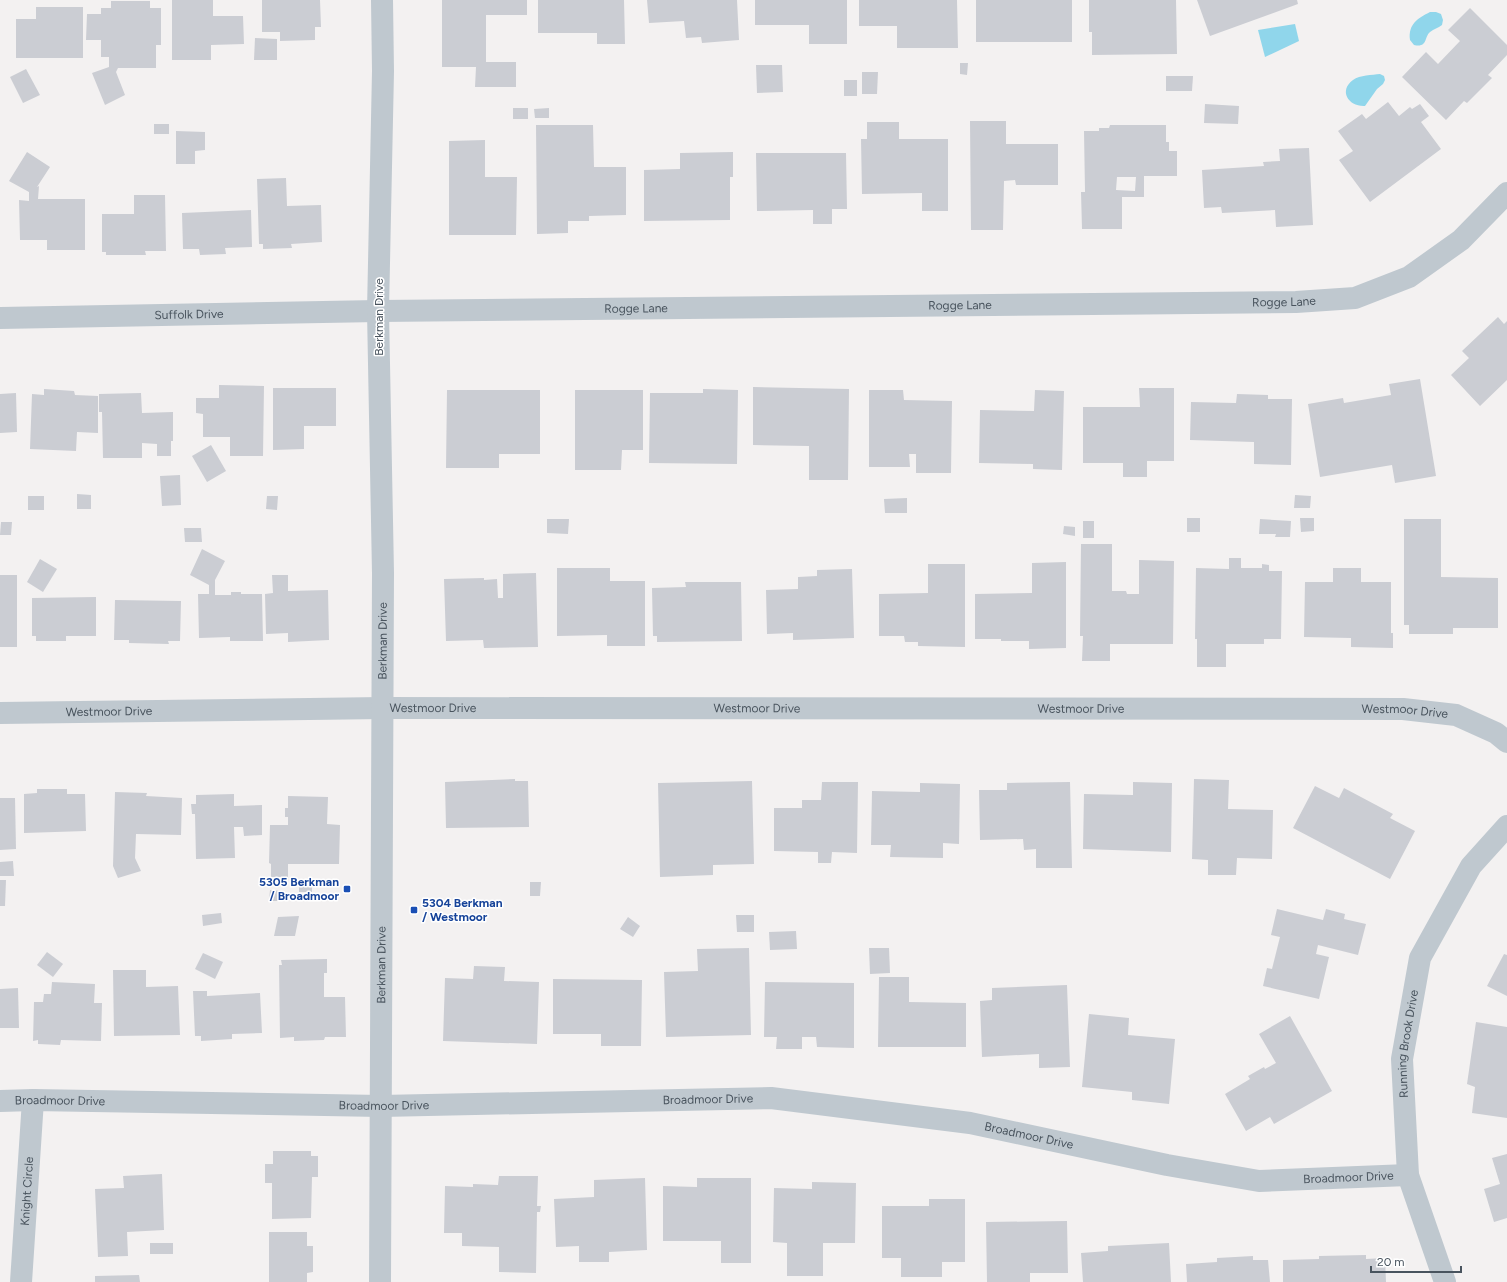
<svg xmlns="http://www.w3.org/2000/svg" width="1507" height="1282" font-family="Figtree,sans-serif">
<style>
.water{fill:#90d6eb}
.building{fill:#cbcdd3;fill-rule:evenodd}
.lines{fill:none;stroke-linecap:round;stroke-linejoin:round}
.minor{stroke:#bfc8cf;stroke-width:22}
.tertiary{stroke:#bfc8cf;stroke-width:22}
.transit-dot{fill:#1a4fb4;stroke:#fff;stroke-width:1.5}
.labels{text-anchor:middle;stroke-width:3;stroke-linejoin:round;paint-order:stroke}
.street-label{font-size:12px;fill:#49545e;stroke:#fff}
.transit-label{font-size:12px;font-weight:bold;fill:#164399;stroke:#fff;text-anchor:end}
</style>
<rect width="100%" height="100%" fill="#f3f1f1"/>
<g class="water">
<path d="M1430 12H1436L1441 14 1443 20 1442 25C1438 28 1434 29 1430 32 1424 37 1428 48 1414 45L1410 40C1408 24 1418 18 1430 12Z"/>
<path d="M1295 24 1299 41 1265 57 1258 30Z"/>
<path d="M1380 74 1384 76 1385 80 1383 84 1377 89 1365 106C1349 107 1338 91 1353 80 1360 75 1372 75 1380 74Z"/>
</g>
<g class="building">
<path d="M172 0H213V16H243L244 44 211 45V60H172Z"/>
<path d="M262 0H320L321 27H315V40L280 41V32H262Z"/>
<path d="M442 0H527V15H486V62H516V87H475L476 67H442Z"/>
<path d="M538 0H624L625 44H597V33H538Z"/>
<path d="M647 0H737L739 40 702 43 701 37 686 38 684 21 649 23Z"/>
<path d="M755 0H847V44H809V25H755Z"/>
<path d="M859 0H957L958 48H897V26H859Z"/>
<rect x="976" y="0" width="96" height="42"/>
<path d="M1089 0H1176L1177 54 1092 55V32H1089Z"/>
<path d="M1197 0H1297L1298 4 1210 36Z"/>
<path d="M111 1H150V8H161V45H156V68H118L116 72 125 95 105 105 92 73 109 67V57H101V40H86L87 14H101V8H111Z"/>
<path d="M36 7H83V58H16V19H36Z"/>
<path d="M1470 8 1507 45V55L1488 75 1492 78 1467 103 1464 101 1446 120 1402 77 1426 52 1438 64 1460 41 1448 30Z"/>
<path d="M255 38 277 39V60H254Z"/>
<path d="M960 63H968L967 75 960 74Z"/>
<path d="M756 65H782L783 92 757 93Z"/>
<path d="M26 69 40 95 23 103 10 77Z"/>
<path d="M862 72H878L877 94H862Z"/>
<path d="M1166 76H1193L1192 91H1166Z"/>
<rect x="844" y="80" width="13" height="16"/>
<path d="M1388 102 1399 116 1410 107 1412 109 1420 104 1429 116 1421 122 1441 149 1370 202 1339 160 1353 151 1338 131 1362 114 1366 119Z"/>
<path d="M1205 104 1239 106 1238 124 1204 123Z"/>
<rect x="513" y="108" width="15" height="11"/>
<path d="M549 108V118H535L534 109Z"/>
<path d="M970 121H1006V144H1058V185H1016L1015 180 1004 181 1003 230H971Z"/>
<path d="M867 122H899V139H948V211H922V193L862 194 861 139H867Z"/>
<rect x="154" y="124" width="15" height="10"/>
<path d="M536 125H593L594 167H626V215L589 216V221H568V233L537 234Z"/>
<path d="M1110 125H1166V142H1169V151H1177V176H1144V197H1122V229H1082L1081 192H1085L1084 131H1099V128H1109ZM1117 177H1136L1135 191 1116 190Z"/>
<path d="M176 131 205 132V150L195 151V164H176Z"/>
<path d="M485 140V177H517L516 235H449V141Z"/>
<path d="M1309 148 1313 225 1276 227 1275 210 1222 213 1221 207 1204 208 1202 170 1264 166 1263 162 1280 161 1279 149Z"/>
<path d="M27 152 50 167 37 187 39 186 38 199H85V250H47V240H20L19 200 29 201V192L9 181Z"/>
<path d="M733 152V177H730V220L644 221V170L680 169V153Z"/>
<path d="M756 153H846L847 209H832V224H813V210L757 211Z"/>
<path d="M286 178 287 206 321 205 322 242 291 244 292 248 263 249V244H259L257 179Z"/>
<path d="M134 195H165L166 251H145L146 255H106V252H102V214H134Z"/>
<path d="M251 210 252 247 225 248 226 254 200 255 199 249H183L182 213Z"/>
<path d="M1498 317 1504 324 1507 321V380L1480 406 1451 375 1469 358 1462 351Z"/>
<path d="M1420 379 1436 476 1395 483 1392 465 1320 477 1308 404 1343 398 1344 403 1391 395 1389 384Z"/>
<path d="M219 385 264 386 263 456H230V437H203V414L196 413V398H219Z"/>
<path d="M753 387 849 389 848 480H809V446L753 445Z"/>
<path d="M273 388H336V426H304V449L273 450Z"/>
<path d="M1139 388H1174V461H1147V477H1123V463H1083V407H1140Z"/>
<path d="M44 389 74 391 75 395 98 396V433L77 432 76 451 30 449 32 394 44 395Z"/>
<path d="M703 389 738 390 737 464 649 463 650 393H703Z"/>
<path d="M447 390H540V454H499V468H446Z"/>
<path d="M575 390H643V450H622L621 470H575Z"/>
<path d="M869 390H903L904 400 952 401 951 473H916V454H909L910 467H869Z"/>
<path d="M1035 390 1064 391 1062 470 1033 469V464L979 463 980 410 1034 411Z"/>
<path d="M16 393 17 432 0 433V394Z"/>
<path d="M141 393 142 413 173 412V441H171V456H157V444L142 443V458H103L102 412H99V394Z"/>
<path d="M1237 394 1268 395V399H1292L1291 465 1254 464V442L1190 440 1191 402 1236 403Z"/>
<path d="M211 445 226 471 207 482 192 456Z"/>
<path d="M180 475 181 505 162 506 160 476Z"/>
<path d="M77 494 91 495V509H77Z"/>
<path d="M1295 495 1311 496 1310 508H1294Z"/>
<rect x="28" y="496" width="16" height="14"/>
<path d="M267 496H278L277 510 266 509Z"/>
<path d="M907 498V513H885L884 499Z"/>
<rect x="1187" y="518" width="13" height="14"/>
<path d="M1300 518H1314V531L1301 532Z"/>
<path d="M547 519H569L568 534 547 533Z"/>
<path d="M1260 519 1291 521 1290 537H1275L1276 534H1259Z"/>
<path d="M1404 519H1441V577L1498 578V628H1453V634H1409V625H1404Z"/>
<rect x="1083" y="521" width="11" height="17"/>
<path d="M1 522H12L11 535H0Z"/>
<path d="M1064 526 1075 527V536L1063 534Z"/>
<path d="M184 528H201L202 542H185Z"/>
<path d="M1081 544H1112V591H1126L1127 594H1139V560L1174 561 1173 644H1110V661H1082L1083 636H1080Z"/>
<path d="M202 549 225 561 215 580V595H231V592H241V594H262L263 641H230V637L199 638 198 594H209V585L190 575Z"/>
<path d="M1229 558H1241V568H1262V564L1269 565V571H1282L1281 639H1264V644H1226V667H1197V639H1195L1196 568 1229 569Z"/>
<path d="M40 559 57 569 43 592 27 582Z"/>
<path d="M1066 562V648L1029 649V641H1001V639H975V594L1032 593V563Z"/>
<path d="M928 564H965V647L918 646V642H905L904 636H879V594L928 593Z"/>
<path d="M557 568H610V581H645V646H607V635L557 636Z"/>
<path d="M1333 568H1361V582H1391V633H1393V648L1351 647V638L1304 637 1305 582H1333Z"/>
<path d="M852 569 854 638 793 640V633L767 634 766 590 798 589V577L817 576V570Z"/>
<path d="M536 573 538 647 484 648 483 640 446 641 444 579 484 578V580L497 579 498 598H503V574Z"/>
<rect x="0" y="575" width="17" height="72"/>
<path d="M272 575H288V591L328 590 329 640 288 642V633L266 634 265 594 273 593Z"/>
<path d="M685 582H741L742 641 657 642V636H653L652 588 686 587Z"/>
<path d="M96 597V636H66V641H36V636H32V598Z"/>
<path d="M115 600 181 601 180 641H168L169 644 129 643V640H114Z"/>
<path d="M515 779V781H528L529 827 446 828 445 782Z"/>
<path d="M1194 779 1229 780 1228 809 1273 810 1272 859 1237 858 1236 875H1208V860L1192 859Z"/>
<path d="M752 781 754 864 713 865V875L660 877 658 783Z"/>
<path d="M822 782H858L857 853 832 852 831 863H818V852L774 851V808H802V800H821Z"/>
<path d="M1070 782 1072 868H1036V849L1024 850 1023 839 980 840 979 790H1007V783Z"/>
<path d="M1133 782 1172 783 1171 852 1083 849 1084 794 1133 795Z"/>
<path d="M920 783 960 784 959 844 943 843V858L890 857 891 845H871L872 791 920 792Z"/>
<path d="M1315 786 1339 798 1344 788 1393 814 1390 818 1415 831 1390 879 1293 828Z"/>
<path d="M37 789H67V794H85L86 831 24 833V794L37 793Z"/>
<path d="M115 792 147 793 146 796 182 798 181 835 136 834 135 858 141 871 118 878 113 866Z"/>
<path d="M234 794V806L262 805V835L244 836 243 827H234L235 858 196 859 195 814H192L191 804H196V795Z"/>
<path d="M288 796 328 797 327 824 340 825 339 864H288V877H271V864L269 863 270 825H288V817H285V808H288Z"/>
<path d="M0 798H15L16 849 0 850Z"/>
<path d="M13 861 14 876H0V862Z"/>
<path d="M0 880H6L5 906H0Z"/>
<path d="M299 880 312 881V892H299Z"/>
<path d="M530 882H541L540 896H530Z"/>
<path d="M270 890 281 891V901H269Z"/>
<path d="M1277 909 1323 920 1326 909 1345 914 1344 919 1366 924 1358 955 1318 945 1316 954 1329 957 1319 999 1263 986 1267 968 1272 969 1280 937 1271 935Z"/>
<path d="M221 913 222 923 203 926 202 915Z"/>
<path d="M736 915H754V932H737Z"/>
<path d="M299 916 295 936H274L278 917Z"/>
<path d="M628 917 640 926 633 937 620 929Z"/>
<path d="M796 931 797 949 770 950 769 932Z"/>
<path d="M749 948 751 1035 666 1037 664 972 698 971 697 949Z"/>
<path d="M869 948H889L890 973 870 974Z"/>
<path d="M47 952 63 964 53 977 37 965Z"/>
<path d="M203 953 223 962 215 979 195 969Z"/>
<path d="M1504 954 1507 955V996L1487 986Z"/>
<path d="M327 959V973H324V997H345L346 1037H325L324 1040 294 1041V1037L280 1038 279 965H282L281 960Z"/>
<path d="M474 966 505 967 504 981 539 982 537 1044 443 1041 445 978 473 979Z"/>
<path d="M113 970H146V987L178 986 180 1035 114 1036Z"/>
<path d="M879 977H909V1002L966 1003V1047H878Z"/>
<path d="M553 979 642 980 641 1046H601V1034H553Z"/>
<path d="M52 982 95 984 94 1003H102L101 1041 61 1040 60 1045 38 1044V1040L33 1041 34 1002H43L44 994H51Z"/>
<path d="M765 982 854 983V1048L817 1047 816 1037H802V1049H776L777 1037H764Z"/>
<path d="M1067 985 1070 1067 1039 1068V1054L982 1057 980 1001 992 1000V988Z"/>
<path d="M18 988 19 1028H0V989Z"/>
<path d="M193 991H207V996L260 993 262 1033 232 1034V1039L201 1041V1036H195Z"/>
<path d="M1089 1014 1129 1018 1128 1035 1175 1039 1169 1104 1132 1100V1092L1082 1087Z"/>
<path d="M1290 1016 1332 1091 1274 1124 1270 1117 1246 1131 1225 1094 1250 1079 1248 1076 1264 1067 1265 1069 1276 1063 1259 1034Z"/>
<path d="M1476 1022 1507 1027V1118L1472 1113 1475 1087 1467 1084Z"/>
<path d="M273 1151H311V1156H318V1177H312L311 1218 272 1219V1183H265V1164H273Z"/>
<path d="M1507 1154V1218L1494 1222 1484 1189 1500 1184 1492 1158Z"/>
<path d="M162 1174 164 1230 127 1232 128 1256 98 1257 95 1189 124 1188 123 1176Z"/>
<path d="M499 1176H538L537 1206H541L540 1212H537L536 1273 499 1272V1247L462 1246V1233H444L445 1186 473 1187V1184L498 1185Z"/>
<path d="M645 1178 647 1250 609 1252V1262H579V1246L556 1247 554 1199 594 1197V1180Z"/>
<path d="M697 1178H751V1263H721V1241H663V1186L697 1187Z"/>
<path d="M812 1182 856 1183 855 1243H823V1276H787V1243L773 1242 774 1188 812 1189Z"/>
<path d="M929 1199H965V1262H942V1277H901V1258H882V1206H929Z"/>
<path d="M1067 1221 1068 1273H1030V1282H987L986 1222Z"/>
<path d="M269 1232H307V1246H313V1272L307 1273V1282H269Z"/>
<rect x="150" y="1243" width="23" height="11"/>
<path d="M1169 1243 1171 1282H1083L1081 1253 1108 1251V1246Z"/>
<path d="M1366 1255V1259L1385 1258 1386 1282H1283V1260L1319 1259V1256Z"/>
<path d="M1253 1256V1260H1268L1270 1282H1187L1186 1264 1217 1262V1258Z"/>
<path d="M139 1275 140 1282H95V1276Z"/>
</g>
<g class="lines">
<g class="minor">
<path id="s1" d="M0 318 378 311"/>
<path id="s2" d="M0 713 383 708 1403 709 1456 715 1496 733 1507 742"/>
<path id="s3" d="M0 1101 33 1100 381 1106 771 1098 970 1123 1167 1165 1259 1181 1408 1175"/>
<path id="s4" d="M21 1282 33 1100"/>
<path id="s5" d="M1445 1282 1408 1175 1402 1059 1420 958 1471 866 1507 826"/>
</g>
<g class="tertiary">
<path id="s6" d="M378 311 1296 302 1355 298 1409 277 1461 240 1507 193"/>
<path id="s7" d="M380 1282 383 573 378 311 383 71 382 0"/>
</g>
</g>
<g class="transit-dot">
<rect x="343" y="885" width="8" height="8" rx="2"/>
<rect x="410" y="906" width="8" height="8" rx="2"/>
</g>
<g class="labels">
<g class="street-label">
<text dy="4" stroke="none"><textPath href="#s6" startOffset="906">Rogge Lane</textPath></text>
<text dy="4" stroke="none"><textPath href="#s6" startOffset="582">Rogge Lane</textPath></text>
<text dy="4" stroke="none"><textPath href="#s6" startOffset="258">Rogge Lane</textPath></text>
<text dy="4" stroke="none"><textPath href="#s1" startOffset="189">Suffolk Drive</textPath></text>
<text transform="translate(379 317) rotate(-90)" y="4">Berkman Drive</text>
<text dy="4" stroke="none"><textPath href="#s7" startOffset="641">Berkman Drive</textPath></text>
<text dy="4" stroke="none"><textPath href="#s2" startOffset="433">Westmoor Drive</textPath></text>
<text dy="4" stroke="none"><textPath href="#s2" startOffset="757">Westmoor Drive</textPath></text>
<text dy="4" stroke="none"><textPath href="#s2" startOffset="1081">Westmoor Drive</textPath></text>
<text dy="4" stroke="none"><textPath href="#s2" startOffset="109">Westmoor Drive</textPath></text>
<text dy="4" stroke="none"><textPath href="#s2" startOffset="1405">Westmoor Drive</textPath></text>
<text dy="4" stroke="none"><textPath href="#s7" startOffset="317">Berkman Drive</textPath></text>
<text dy="4" stroke="none"><textPath href="#s5" startOffset="245">Running Brook Drive</textPath></text>
<text dy="4" stroke="none"><textPath href="#s3" startOffset="708">Broadmoor Drive</textPath></text>
<text dy="4" stroke="none"><textPath href="#s3" startOffset="60">Broadmoor Drive</textPath></text>
<text dy="4" stroke="none"><textPath href="#s3" startOffset="384">Broadmoor Drive</textPath></text>
<text dy="4" stroke="none"><textPath href="#s3" startOffset="1032">Broadmoor Drive</textPath></text>
<text dy="4" stroke="none"><textPath href="#s3" startOffset="1356">Broadmoor Drive</textPath></text>
<text dy="4" stroke="none"><textPath href="#s4" startOffset="91">Knight Circle</textPath></text>
</g>
<g class="transit-label">
<text x="339" y="886">5305 Berkman<tspan x="339" dy="14">/ Broadmoor</tspan></text>
<text x="422" y="907" text-anchor="start">5304 Berkman<tspan x="422" dy="14">/ Westmoor</tspan></text>
</g>
</g>
<path d="M1371 1266v6h90v-6" fill="none" stroke="#49545e" stroke-width="2"/>
<text x="1377" y="1266" font-size="12" fill="#49545e" stroke="#ffffff" stroke-width="3" paint-order="stroke">20 m</text>
</svg>
